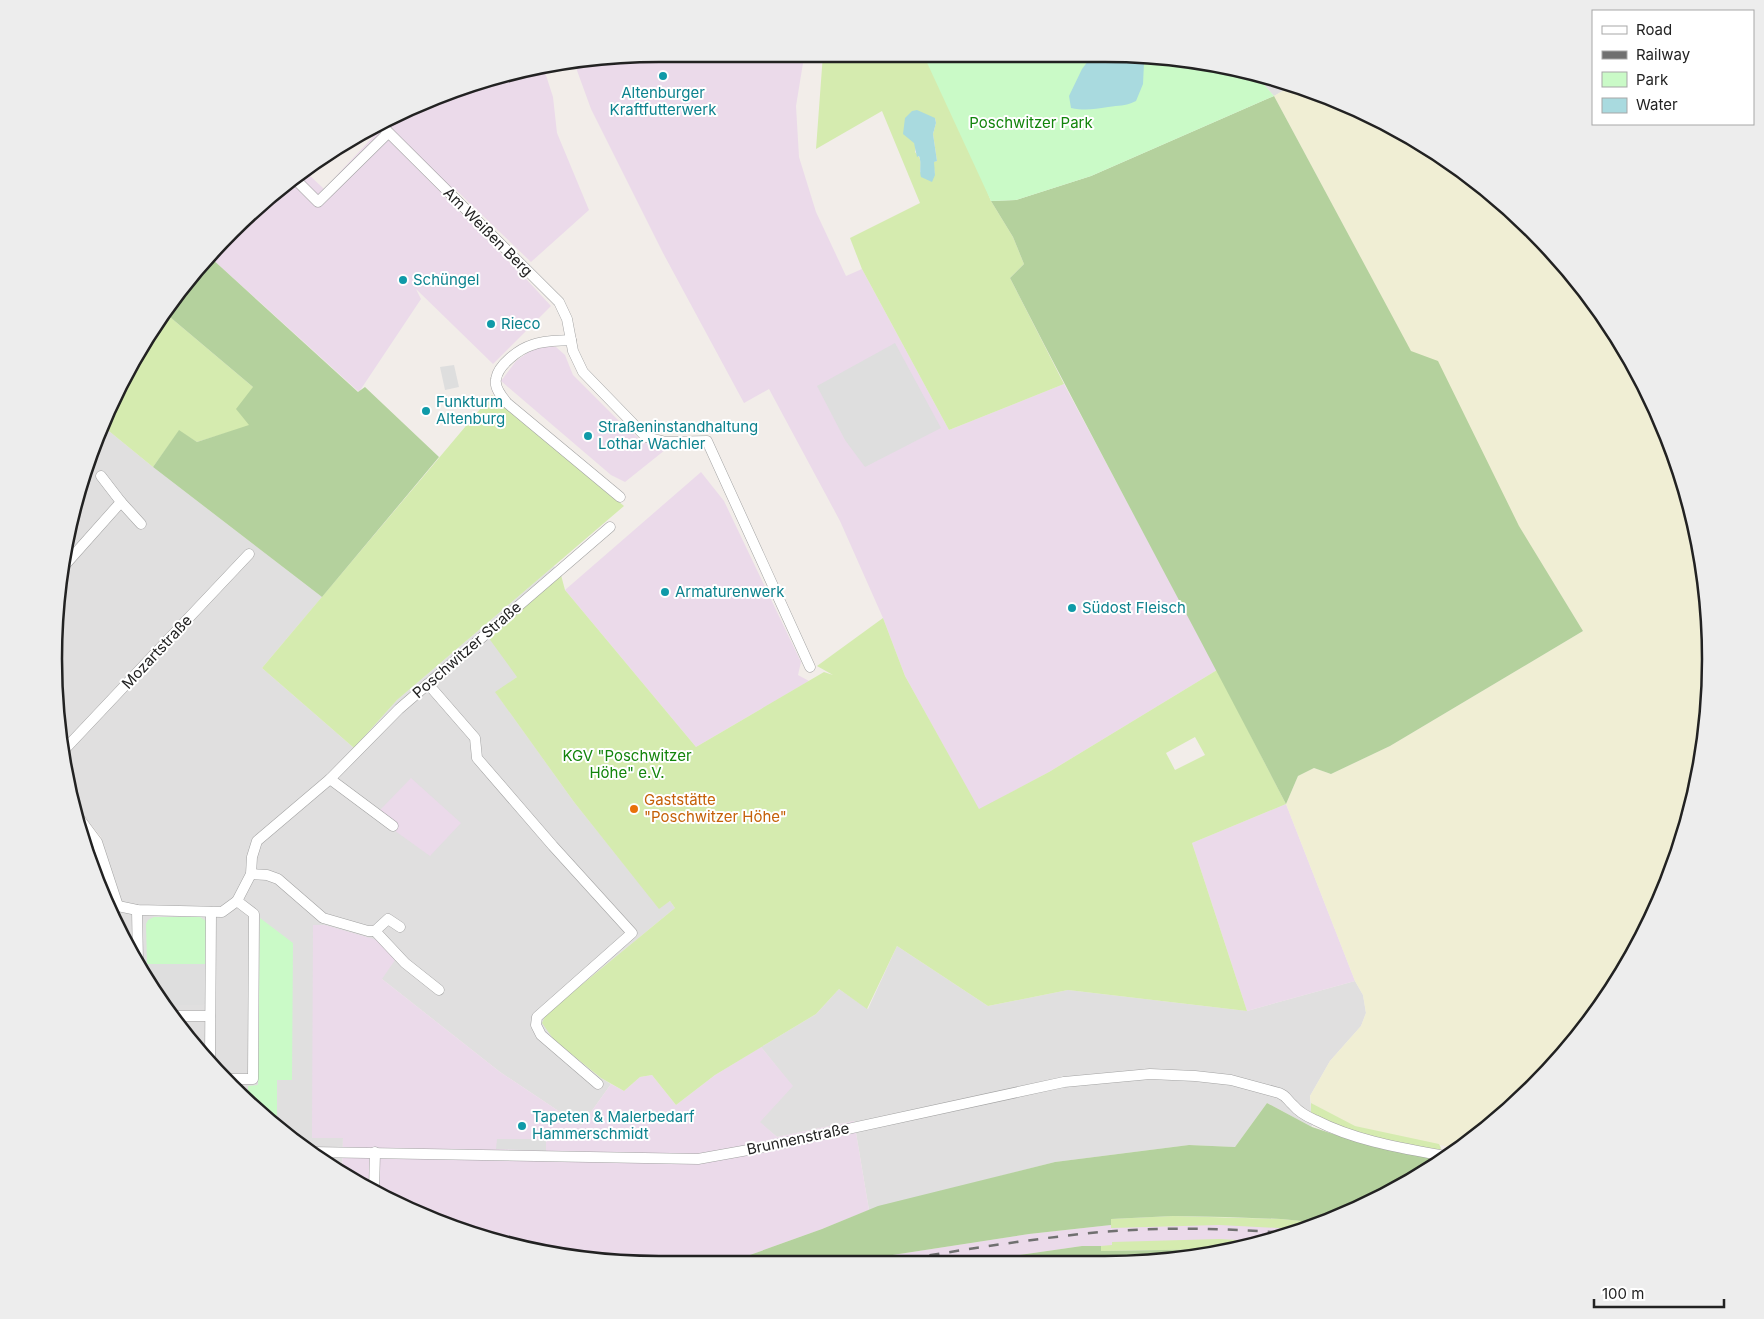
<svg xmlns="http://www.w3.org/2000/svg" width="1764" height="1319" font-family="Inter,sans-serif">
<style>
.residential{fill:#e0dfdf}
.commercial{fill:#f2d8db}
.industrial{fill:#ebdaea}
.farmland{fill:#f0eed4}
.grass{fill:#d5ebaf;fill-rule:evenodd}
.forest{fill:#b4d19d}
.park{fill:#cafac7}
.parking{fill:#dedede}
.water{fill:#a9dadf}
.lines{fill:none;stroke-linecap:round;stroke-linejoin:round}
.street-casing{stroke:#a3a3a3;stroke-width:11}
.street{stroke:#fff;stroke-width:10}
.rail{stroke:#707070;stroke-width:2.5;stroke-dasharray:10 10;stroke-linecap:butt}
.culture-dot{fill:#0f9aa8;stroke:#fff;stroke-width:2}
.food-dot{fill:#e8710a;stroke:#fff;stroke-width:2}
.labels{text-anchor:middle;stroke-width:4;stroke-linejoin:round;paint-order:stroke}
.culture-label{font-size:15px;fill:#0d838f;stroke:#fff;text-anchor:start}
.park-label{font-size:15px;fill:#12840b;stroke:#fff}
.street-label{font-size:15px;fill:#222;stroke:#fff}
.food-label{font-size:15px;fill:#c56008;stroke:#fff;text-anchor:start}
.rim{fill:none;stroke:#222;stroke-width:2.5}
</style>
<rect width="100%" height="100%" fill="#f2ede9"/>
<g class="residential">
<path d="M1254 73 1261 74 1293 85 1274 96Z"/>
<path d="M104 427 153 467 322 597 262 668 354 748 397 700 554 566 561 575 517 677 496 693 574 802 659 908 670 901 675 908 546 1014 554 1040 601 1078 611 1084 581 1126 500 1072 382 979 377 940 312 1138H343L342 1173 260 1115 179 1028 116 928 111 914 123 910 101 837 77 807 55 699 65 541Z"/>
<path d="M897 946 988 1006 1068 990 1247 1011 1355 981 1363 995 1366 1013 1361 1026 1330 1061 1310 1096 1312 1127 1267 1103 1235 1147 1189 1145 1055 1162 869 1210 854 1121 777 1137 759 1122 792 1086 761 1047 816 1014 839 989 868 1009Z"/>
</g>
<path class="commercial" d="M83 838 104 881 109 901 106 902 86 854Z"/>
<g class="industrial">
<path d="M660 54H790L804 57 796 106 799 157 816 212 846 276 862 269 949 430 1064 384 1217 670 1049 772 979 810 905 676 883 618 840 521 769 389 744 403 663 253 591 109 575 65Z"/>
<path d="M544 69 553 97 557 133 589 210 531 262 453 187 442 194 528 281 551 306 493 364 416 289 421 299 359 392 210 257 231 231 307 173 324 189 372 138 380 125 502 74Z"/>
<path d="M543 345 556 347 565 355 573 375 618 420 643 442 665 450 625 482 611 475 501 381 516 361 530 351Z"/>
<path d="M701 472 724 501 801 662 798 675 809 681 696 747 565 590Z"/>
<path d="M411 778 461 823 430 856 391 828 380 810Z"/>
<path d="M1286 804 1355 981 1247 1011 1192 843Z"/>
<path d="M313 925H325L377 940 395 960 382 979 500 1072 581 1126 611 1084 624 1091 640 1077 652 1075 676 1105 715 1075 761 1047 793 1086 760 1122 777 1137 854 1121 869 1210 822 1229 747 1256 718 1263 620 1264 502 1245 357 1184 342 1173 343 1138H312Z"/>
<path d="M1322 1223 1223 1249 1082 1246 970 1262H847L1029 1234 1111 1225Z"/>
</g>
<path class="farmland" d="M1293 85 1337 100 1441 156 1533 231 1585 291 1648 392 1690 503 1709 620 1705 739 1678 854 1629 963 1560 1059 1473 1140 1458 1149 1354 1126 1311 1103 1310 1096 1330 1061 1361 1026 1366 1013 1363 995 1355 981 1286 804 1298 776 1314 768 1331 774 1390 746 1583 631 1411 352 1274 96Z"/>
<g class="grass">
<path d="M823 54H931L991 201 1013 237 1024 264 1010 278 1064 384 949 430 862 269 850 238 920 203 882 111 816 149ZM935 118 936 123 933 134 937 161 933 162 935 175 920 172C921 164 922 159 915 152L916 147 914 142Z"/>
<path d="M164 312 253 387 249 426 197 442 179 431 153 467 104 427 116 391 156 323Z"/>
<path d="M492 395 624 506 397 700 354 748 262 668Z"/>
<path d="M561 575 565 590 696 747 824 672 833 675 817 666 883 618 905 676 979 809 1049 772 1217 670 1286 804 1192 843 1247 1011 1068 990 988 1006 897 946 867 1009 839 989 816 1014 715 1075 676 1105 652 1075 640 1077 624 1091 601 1078 554 1040 542 1023 546 1014 675 908 670 901 659 909 574 802 495 692 517 677 488 637ZM1195 737 1205 755 1175 770 1166 753Z"/>
<path d="M1311 1103 1355 1126 1439 1144 1441 1148 1439 1151 1386 1142 1311 1116Z"/>
<path d="M1173 1216 1281 1219 1322 1223 1298 1229 1219 1225 1111 1228V1219Z"/>
<path d="M1219 1239 1256 1241 1223 1249 1101 1251V1246L1112 1245V1242Z"/>
</g>
<g class="forest">
<path d="M1274 96 1411 351 1438 361 1519 526 1583 631 1390 746 1331 774 1314 768 1298 776 1286 804C1195 628 1100 454 1010 278L1024 264 1013 237 991 201 1016 200 1091 176Z"/>
<path d="M210 257 358 392 365 387 439 457 322 597 153 467 179 430 197 442 249 425 236 409 253 387 164 312Z"/>
<path d="M1267 1103 1312 1127 1348 1139 1440 1159 1336 1219 1322 1223 1281 1219 1225 1217 1173 1216 1111 1219V1225L1029 1234 847 1262 718 1263 747 1256 822 1229 878 1206 1055 1162 1189 1145 1235 1147Z"/>
<path d="M1082 1246H1101V1251L1223 1249 1184 1260 970 1262Z"/>
</g>
<g class="park">
<path d="M923 54 1144 55 1254 73 1274 96 1091 176 1016 200 991 201Z"/>
<path d="M154 917H200L206 921V964H147L146 924 148 920Z"/>
<path d="M260 918 293 943 292 1080H277V1127L260 1115 248 1102V1086L258 1085Z"/>
</g>
<g class="parking">
<path d="M895 343 941 428 865 467 845 440 817 386Z"/>
<path d="M454 365 459 387 445 390 440 367Z"/>
<path d="M147 964H206L205 1004 202 1005H164L147 977Z"/>
<path d="M497 1139H546V1151L496 1149Z"/>
</g>
<g class="water">
<path d="M1097 55H1136L1144 63 1143 84 1136 101C1123 107 1120 105 1108 107 1094 109 1086 111 1071 108L1069 96 1082 69 1091 57Z"/>
<path d="M917 110 935 118 936 123 933 134 937 161 934 162 935 175 932 182 921 177C919 169 922 164 919 156L917 157 914 143 903 134 905 118 912 111Z"/>
</g>
<g class="lines">
<g class="street-casing">
<g id="street">
<path d="M381 125 559 302 567 319 573 351 583 372 646 437 666 442 707 441 810 667"/>
<path d="M297 181 318 202 388 133"/>
<path d="M571 340C558 341 545 340 532 345 519 349 498 365 496 379 494 388 502 397 507 403L620 497"/>
<path d="M121 502 141 524"/>
<path d="M64 566 121 502 101 476"/>
<path d="M428 684 475 738 477 758 553 846 632 933 537 1017 536 1025 541 1035 598 1084"/>
<path d="M65 749 249 554"/>
<path d="M330 779 393 826"/>
<path d="M79 818 97 842 118 906"/>
<path d="M251 874 267 875 278 879 323 918 368 931H375L388 919 400 927"/>
<path d="M109 909 118 906 137 910 222 912 237 901 251 874 252 857 257 841 330 779 399 709 610 527"/>
<path d="M137 910 138 963"/>
<path d="M375 931 405 963 439 990"/>
<path d="M171 1016H210"/>
<path d="M210 1062 211 912"/>
<path d="M227 1079H253L254 914 237 901"/>
<path d="M311 1152 698 1159 765 1147 1064 1082 1150 1074 1195 1076 1231 1080 1279 1093C1287 1096 1287 1100 1293 1105 1298 1111 1308 1117 1315 1120 1356 1141 1401 1148 1445 1156"/>
<path d="M374 1191 375 1152"/>
</g>
</g>
<use href="#street" class="street"/>
<path class="rail" d="M890 1262C960 1250 1030 1239 1100 1232 1162 1227 1224 1228 1286 1233"/>
</g>
<g class="culture-dot">
<circle cx="663" cy="76" r="5"/>
<circle cx="403" cy="280" r="5"/>
<circle cx="491" cy="324" r="5"/>
<circle cx="426" cy="411" r="5"/>
<circle cx="588" cy="436" r="5"/>
<circle cx="665" cy="592" r="5"/>
<circle cx="1072" cy="608" r="5"/>
<circle cx="522" cy="1126" r="5"/>
</g>
<circle class="food-dot" cx="634" cy="809" r="5"/>
<g class="labels">
<g class="culture-label">
<text x="663" y="98" text-anchor="middle">Altenburger<tspan x="663" dy="17">Kraftfutterwerk</tspan></text>
<text x="413" y="285">Schüngel</text>
<text x="501" y="329">Rieco</text>
<text x="436" y="407">Funkturm<tspan x="436" dy="17">Altenburg</tspan></text>
<text x="598" y="432">Straßeninstandhaltung<tspan x="598" dy="17">Lothar Wachler</tspan></text>
<text x="675" y="597">Armaturenwerk</text>
<text x="1082" y="613">Südost Fleisch</text>
<text x="532" y="1122">Tapeten &amp; Malerbedarf<tspan x="532" dy="17">Hammerschmidt</tspan></text>
</g>
<g class="park-label">
<text x="1031" y="128">Poschwitzer Park</text>
<text x="627" y="761">KGV "Poschwitzer<tspan x="627" dy="17">Höhe" e.V.</tspan></text>
</g>
<g class="street-label">
<text transform="translate(488 232) rotate(45)" y="5">Am Weißen Berg</text>
<text transform="translate(467 650) rotate(-41)" y="5">Poschwitzer Straße</text>
<text transform="translate(157 652) rotate(-47)" y="5">Mozartstraße</text>
<text transform="translate(798 1139) rotate(-12)" y="5">Brunnenstraße</text>
</g>
<g class="food-label">
<text x="644" y="805">Gaststätte<tspan x="644" dy="17">"Poschwitzer Höhe"</tspan></text>
</g>
</g>
<path d="M0 0H1764V1319H0ZM659 62H1105A597 597 0 0 1 1702 659V659A597 597 0 0 1 1105 1256H659A597 597 0 0 1 62 659V659A597 597 0 0 1 659 62Z" fill="#ededed" fill-rule="evenodd"/>
<path class="rim" d="M659 62H1105A597 597 0 0 1 1702 659V659A597 597 0 0 1 1105 1256H659A597 597 0 0 1 62 659V659A597 597 0 0 1 659 62Z"/>
<rect x="1592" y="10" width="162" height="115" fill="#ffffff" stroke="#a7a7a7"/>
<rect x="1602" y="26" width="25" height="8" fill="#ffffff" stroke="#a7a7a7"/>
<text x="1636" y="35" font-size="15" fill="#222222">Road</text>
<rect x="1602" y="51" width="25" height="8" fill="#707070" stroke="#a7a7a7"/>
<text x="1636" y="60" font-size="15" fill="#222222">Railway</text>
<rect x="1602" y="72" width="25" height="15" fill="#cafac7" stroke="#a7a7a7"/>
<text x="1636" y="85" font-size="15" fill="#222222">Park</text>
<rect x="1602" y="98" width="25" height="15" fill="#a9dadf" stroke="#a7a7a7"/>
<text x="1636" y="110" font-size="15" fill="#222222">Water</text>
<path d="M1594 1299v8h130v-8" fill="none" stroke="#222222" stroke-width="2.5"/>
<text x="1602" y="1299" font-size="15" fill="#222222" stroke="#ffffff" stroke-width="4" paint-order="stroke">100 m</text>
</svg>
